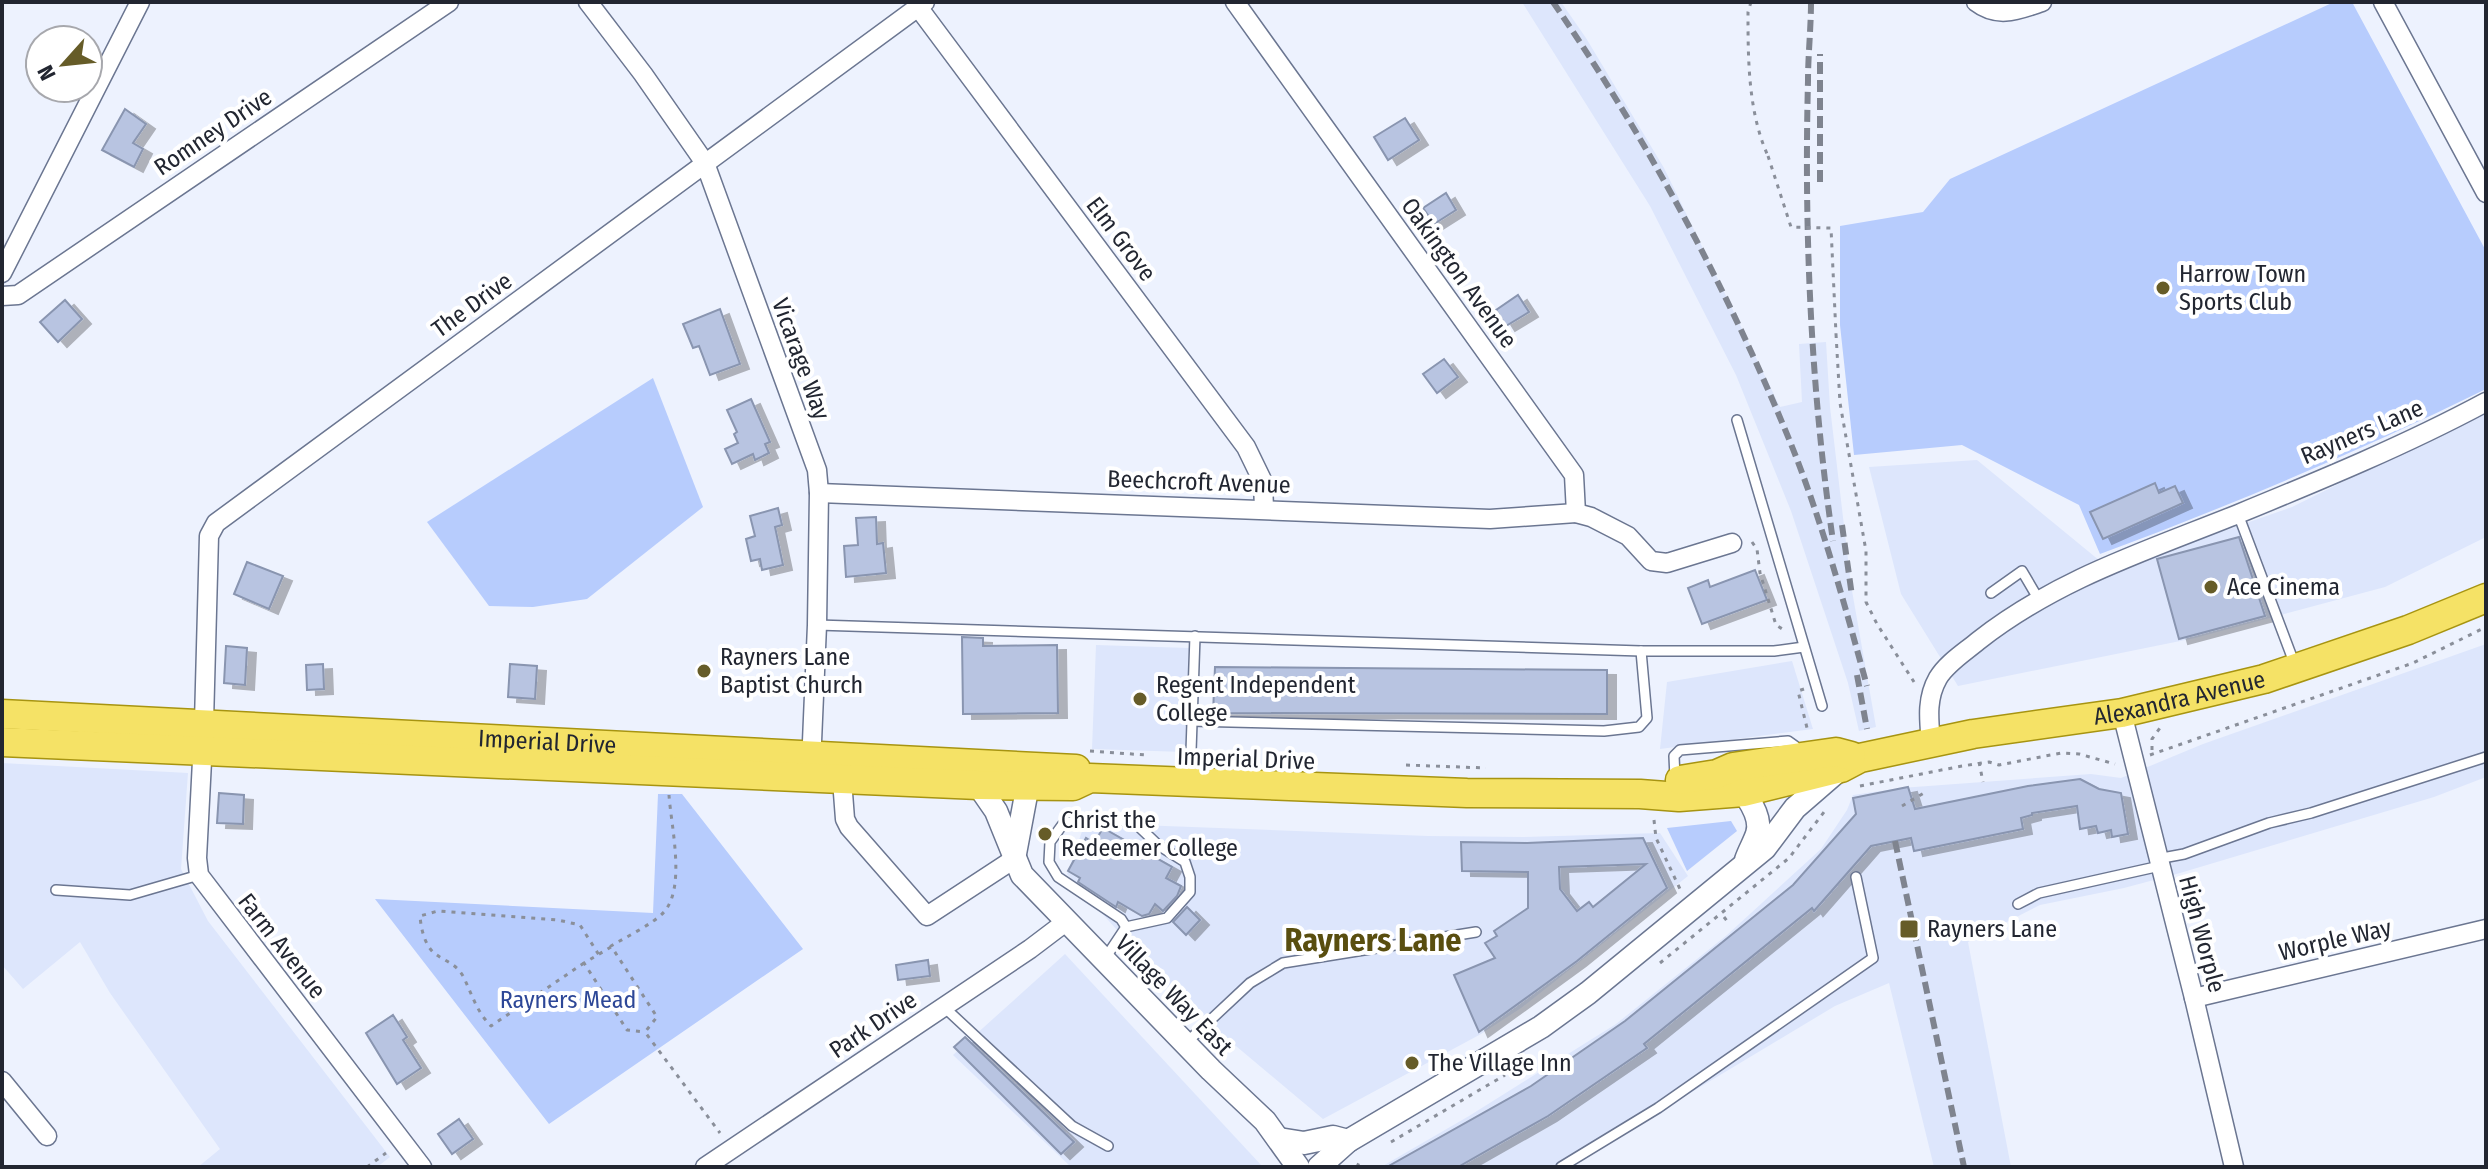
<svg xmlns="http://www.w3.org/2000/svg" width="2488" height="1169" font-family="'Fira Sans Condensed',sans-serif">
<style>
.built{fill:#dde6fc}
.green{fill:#b7ccfd}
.building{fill:#b8c4e1;stroke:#8995b0;stroke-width:2;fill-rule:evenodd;filter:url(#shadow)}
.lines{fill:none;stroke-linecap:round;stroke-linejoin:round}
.service-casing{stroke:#6b7691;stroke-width:12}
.minor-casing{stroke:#6b7691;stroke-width:21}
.tertiary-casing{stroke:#6b7691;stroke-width:25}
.primary-casing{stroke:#a79411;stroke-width:31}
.path{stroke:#8a8f9a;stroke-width:3;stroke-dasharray:4 6;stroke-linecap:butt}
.service{stroke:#fff;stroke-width:9}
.minor{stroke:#fff;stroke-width:18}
.tertiary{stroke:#fff;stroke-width:22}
.primary{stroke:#f5e266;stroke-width:28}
.rail{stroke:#7f848f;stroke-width:6;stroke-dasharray:12 6;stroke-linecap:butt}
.path-bridge{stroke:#8a8f9a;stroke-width:3;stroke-dasharray:4 6;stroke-linecap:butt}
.poi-dot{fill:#665c28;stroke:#fff;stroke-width:3}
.labels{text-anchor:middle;stroke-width:8;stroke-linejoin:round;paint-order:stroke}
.street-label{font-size:24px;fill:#222631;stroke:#fff}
.poi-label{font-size:24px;fill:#222631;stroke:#fff;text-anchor:start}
.park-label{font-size:24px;fill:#2d4797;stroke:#fff}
.district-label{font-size:32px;font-weight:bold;fill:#594e0f;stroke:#fff}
</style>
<defs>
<filter id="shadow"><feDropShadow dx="9" dy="5" stdDeviation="0" flood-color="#0004"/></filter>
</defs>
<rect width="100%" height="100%" fill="#edf2fe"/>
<g class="built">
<path d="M1522 2H1561L1586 38 1664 168 1780 407 1802 402 1799 344 1826 342 1830 407 1851 585 1876 727 1859 731 1848 683 1791 511 1736 375 1650 206Z"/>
<path d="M2486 411V537L2385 587 2195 638 1958 686 1901 594 1869 467 1977 460 2111 570 2292 507Z"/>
<path d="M2486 644V777L2434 797 2180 873 2124 888 2040 905 1968 942 2011 1167H1934L1889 983 1835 1006 1567 1167H1381L1469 1116 1616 1024 1727 935 1821 849 1847 810 1853 795 1901 788 2091 774 2121 778 2203 744Z"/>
<path d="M1096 645 1189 648 1185 752 1092 749Z"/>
<path d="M1792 661 1813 729 1660 749 1667 682Z"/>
<path d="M2 763 188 773 181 869 208 921 390 1157 377 1167H198L220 1149 110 993 80 942 23 989 2 965Z"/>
<path d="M1085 823 1428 836 1524 837 1660 833 1688 876 1521 1008 1481 1034 1323 1119 1174 994 1067 874Z"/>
<path d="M1065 954 1262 1166 1071 1167 953 1055Z"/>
</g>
<g class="green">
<path d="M2334 2H2352L2486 251V389C2360 451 2232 505 2100 554L2079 505 1962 445 1854 455 1840 325V226L1923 212 1950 179Z"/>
<path d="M653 378 703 507 587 599 533 607 489 606 427 522Z"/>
<path d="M658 794H682L803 949 549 1124 375 899 653 913Z"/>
<path d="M1731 821 1737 831 1687 871 1667 828Z"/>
</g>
<g class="building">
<path d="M125 109 146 124 133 143 143 149 134 167 102 150Z"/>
<path d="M1405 118 1419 140 1388 160 1374 137Z"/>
<path d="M1446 193 1456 210 1434 224 1423 208Z"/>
<path d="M1518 295 1529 312 1506 326 1496 310Z"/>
<path d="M65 300 82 319 58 342 40 322Z"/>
<path d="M720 309 740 364 710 375 699 346 693 348 683 324Z"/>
<path d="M1444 359 1458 377 1437 393 1423 374Z"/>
<path d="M751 399 770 442 765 444 769 453 755 460 753 454 732 464 725 449 738 443 734 434 737 432 727 410Z"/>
<path d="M2155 483 2159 493 2175 486 2183 503 2103 539 2090 512Z"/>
<path d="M778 508 782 525 775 527 783 565 762 570 760 559 751 561 746 539 755 536 750 516Z"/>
<path d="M876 517 877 544 883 543 886 573 846 577 844 546 858 545 856 518Z"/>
<path d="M2239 537 2265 616 2179 639 2157 559Z"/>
<path d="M247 562 283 576 269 609 234 594Z"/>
<path d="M1755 570 1767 600 1702 624 1688 588 1708 580 1710 587Z"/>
<path d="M962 637 983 638V646L1057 645 1058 713 963 714Z"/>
<path d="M226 646 247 648 245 685 224 683Z"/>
<path d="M323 664 324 689 307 690 306 665Z"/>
<path d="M510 664 537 666 535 699 508 697Z"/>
<path d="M1215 667 1607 670V714L1213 713Z"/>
<path d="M2080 779 2099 789 2121 793 2128 834 2112 837 2111 830 2098 833 2096 826 2080 829 2077 806 2032 813V815L2021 818 2023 829 1914 851 1911 838 1871 846 1814 911 1812 908 1644 1044 1647 1048 1548 1116 1458 1167H1387L1531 1086 1625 1021 1793 885 1856 814 1853 798 1908 787 1915 809 2028 786Z"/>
<path d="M219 793 244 795 243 824 217 823Z"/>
<path d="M1103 828 1172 867 1166 878 1181 886 1177 896 1163 911 1155 904 1149 914 1142 916 1118 902 1116 907 1078 882 1080 878 1068 871 1086 838 1094 843Z"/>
<path d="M1643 838 1667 888 1577 961 1479 1032 1454 975 1495 958 1485 943 1497 936 1494 931 1528 908V872L1462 871 1461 842 1527 843ZM1646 864 1593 907 1589 902 1577 911 1560 889 1559 867Z"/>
<path d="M1187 907 1200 920 1186 935 1173 922Z"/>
<path d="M928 960 930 976 898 980 896 965Z"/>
<path d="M393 1015 407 1037 403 1040 421 1068 397 1084 366 1033Z"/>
<path d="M965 1037 1074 1142 1061 1154 954 1047Z"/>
<path d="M459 1119 473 1139 452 1154 438 1134Z"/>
</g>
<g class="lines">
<g class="service-casing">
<g id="service">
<path d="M1737 420 1822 706"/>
<path d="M2238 514 2295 665"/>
<path d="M1991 593 2022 571 2039 600"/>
<path d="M817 625 1641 651H1774L1804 647"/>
<path d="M1190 721 1604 731 1639 727 1647 718 1641 651"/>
<path d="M1675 778 1674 756 1680 750 1788 741 1795 746 1798 755"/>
<path d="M1190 780 1195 636"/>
<path d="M1085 818 1134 822 1158 845 1185 862 1190 877V892L1167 918 1126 927 1121 919 1058 877 1049 862 1050 842 1063 824Z"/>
<path d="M2157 859 2184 854 2269 823 2311 813 2486 757"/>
<path d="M56 890 130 895 199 875"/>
<path d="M2018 904 2039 893 2160 866"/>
<path d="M1104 960 1126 927"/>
<path d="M944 1007 1072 1126 1108 1146"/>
<path d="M1187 1042 1250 983 1283 963 1476 932"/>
<path d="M1561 1167 1658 1108 1873 958 1856 877"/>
</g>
</g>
<g class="minor-casing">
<g id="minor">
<path d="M588 2 643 74 705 163 817 470 819 493 817 625 811 765"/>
<path d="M1235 2 1574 475 1576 513 1591 517 1628 536 1651 561 1667 563 1732 543"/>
<path d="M1976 2C1998 19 2018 10 2042 2"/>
<path d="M2383 2 2486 193"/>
<path d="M918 7 1246 447 1263 482 1264 509"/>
<path d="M2 273 140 2"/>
<path d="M2 296 18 295 449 2"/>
<path d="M819 493 1490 519 1576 513"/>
<path d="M2122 713 2194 998 2234 1167"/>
<path d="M1931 743C1929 720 1926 699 1938 678 1947 663 1965 652 1978 641 2057 579 2146 551 2238 514 2321 480 2406 445 2486 402"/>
<path d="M842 780 845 819 849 827 927 916 1014 859"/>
<path d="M2194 998 2486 929"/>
<path d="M2 1081 47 1136"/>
<path d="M422 1167 199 875 197 858 204 722 209 536 216 523 925 2"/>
<path d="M705 1167 1030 949 1067 921"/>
</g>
</g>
<g class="tertiary-casing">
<g id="tertiary">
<path d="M1733 780C1745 793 1763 816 1757 834 1754 843 1749 851 1746 860"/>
<path d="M978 785 996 811 1022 875 1211 1070 1265 1121 1298 1167"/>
<path d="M1014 859 1026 795 1038 773"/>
<path d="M1279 1139 1304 1143 1333 1137 1348 1141"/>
<path d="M1319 1167 1348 1141 1541 1027 1588 993 1765 848 1795 808 1840 769"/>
</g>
</g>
<g class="primary-casing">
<g id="primary">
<path id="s1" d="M2 714 1076 769"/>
<path id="s2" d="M2 742 978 785 1073 786 1090 778 1467 793 1640 794 1679 797 1744 792 1841 768 1860 758 1973 734 2122 713 2264 679 2408 630 2486 598"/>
<path d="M1680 780 1717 774 1733 767 1836 752 1851 756"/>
</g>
</g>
<g class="path">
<path d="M1751 2 1748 12C1748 59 1748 112 1768 156"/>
<path d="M1836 334 1840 403 1866 551V602L1877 624 1914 682"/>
<path d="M1752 542 1757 549 1760 573 1776 625 1784 630"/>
<path d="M1804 689 1798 691 1808 732"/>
<path d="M2152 750V739L2160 728"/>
<path d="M1090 751 1146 755"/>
<path d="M2150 755 2413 663 2486 627"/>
<path d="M1979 762 1983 782"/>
<path d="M1406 765 1486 768"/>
<path d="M1860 786 1962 766 1989 762 1999 765 2061 753 2079 754 2115 764"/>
<path d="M669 795C671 826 686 887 664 912 653 924 626 937 611 946L657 1017 645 1032 720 1133"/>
<path d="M1902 806 1924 793"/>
<path d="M1654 820 1656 838 1680 889"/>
<path d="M1724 917 1730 925"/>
<path d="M611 947 584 963 627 1030 645 1032"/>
<path d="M584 963 491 1026C476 1011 472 994 463 976 455 962 443 961 433 952 424 943 421 928 420 916L438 911 558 920 580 925 599 955"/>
<path d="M1660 963 1789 858 1824 812"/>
<path d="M1391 1142 1505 1075"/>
<path d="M367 1167 386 1153"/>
<path d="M1357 1167 1360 1160"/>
</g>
<use href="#service" class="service"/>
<use href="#minor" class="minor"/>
<use href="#tertiary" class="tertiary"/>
<use href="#primary" class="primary"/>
<g class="rail">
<path d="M1553 2C1644 135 1722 278 1784 427 1819 510 1843 599 1867 686"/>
<path d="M1811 2C1811 28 1808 55 1808 81 1804 233 1811 390 1833 541"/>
<path d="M1820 182V54"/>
<path d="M1842 525 1852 596"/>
<path d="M1857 675 1867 729"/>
<path d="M1895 841 1964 1167"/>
</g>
<path class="path-bridge" d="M1768 156 1791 227 1831 228 1836 334"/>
</g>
<g class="poi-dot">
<circle cx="2163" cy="288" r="8"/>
<circle cx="2211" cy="587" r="8"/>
<circle cx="704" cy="671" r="8"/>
<circle cx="1140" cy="699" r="8"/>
<circle cx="1045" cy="834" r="8"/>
<rect x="1899" y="919" width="20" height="20" rx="4"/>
<circle cx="1412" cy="1063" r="8"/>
</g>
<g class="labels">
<g class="street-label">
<text transform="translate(213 132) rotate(-34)" y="8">Romney Drive</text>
<text transform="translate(1121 239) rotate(53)" y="8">Elm Grove</text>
<text transform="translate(1459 273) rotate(54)" y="8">Oakington Avenue</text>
<text transform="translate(472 305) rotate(-36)" y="8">The Drive</text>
<text transform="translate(801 359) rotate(70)" y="8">Vicarage Way</text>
<text transform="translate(2362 432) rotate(-23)" y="8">Rayners Lane</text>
<text transform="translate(1199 482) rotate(2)" y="8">Beechcroft Avenue</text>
<text dy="8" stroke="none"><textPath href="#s2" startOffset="2192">Alexandra Avenue</textPath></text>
<text dy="8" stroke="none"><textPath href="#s1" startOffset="546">Imperial Drive</textPath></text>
<text transform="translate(1246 759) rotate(2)" y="8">Imperial Drive</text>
<text transform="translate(2202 934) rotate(75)" y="8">High Worple</text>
<text transform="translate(2335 940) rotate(-13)" y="8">Worple Way</text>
<text transform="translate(282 946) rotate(52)" y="8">Farm Avenue</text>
<text transform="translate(1174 995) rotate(46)" y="8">Village Way East</text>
<text transform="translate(873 1025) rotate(-34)" y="8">Park Drive</text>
</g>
<g class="poi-label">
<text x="2179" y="282">Harrow Town<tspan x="2179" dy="28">Sports Club</tspan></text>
<text x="2227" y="595">Ace Cinema</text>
<text x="720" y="665">Rayners Lane<tspan x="720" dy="28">Baptist Church</tspan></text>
<text x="1156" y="693">Regent Independent<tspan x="1156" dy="28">College</tspan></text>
<text x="1061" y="828">Christ the<tspan x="1061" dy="28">Redeemer College</tspan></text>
<text x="1927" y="937">Rayners Lane</text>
<text x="1428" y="1071">The Village Inn</text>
</g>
<g class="park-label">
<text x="568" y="1008">Rayners Mead</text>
</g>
<g class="district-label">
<text x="1373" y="951">Rayners Lane</text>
</g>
</g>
<rect width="2488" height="1169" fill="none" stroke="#222631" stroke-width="8"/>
<g transform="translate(64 64) rotate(243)"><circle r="38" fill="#ffffff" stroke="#a7a8ad" stroke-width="2"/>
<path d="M0-6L14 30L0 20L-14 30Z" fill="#665c28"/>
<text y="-12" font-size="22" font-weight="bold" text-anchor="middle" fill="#222631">N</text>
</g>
</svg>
